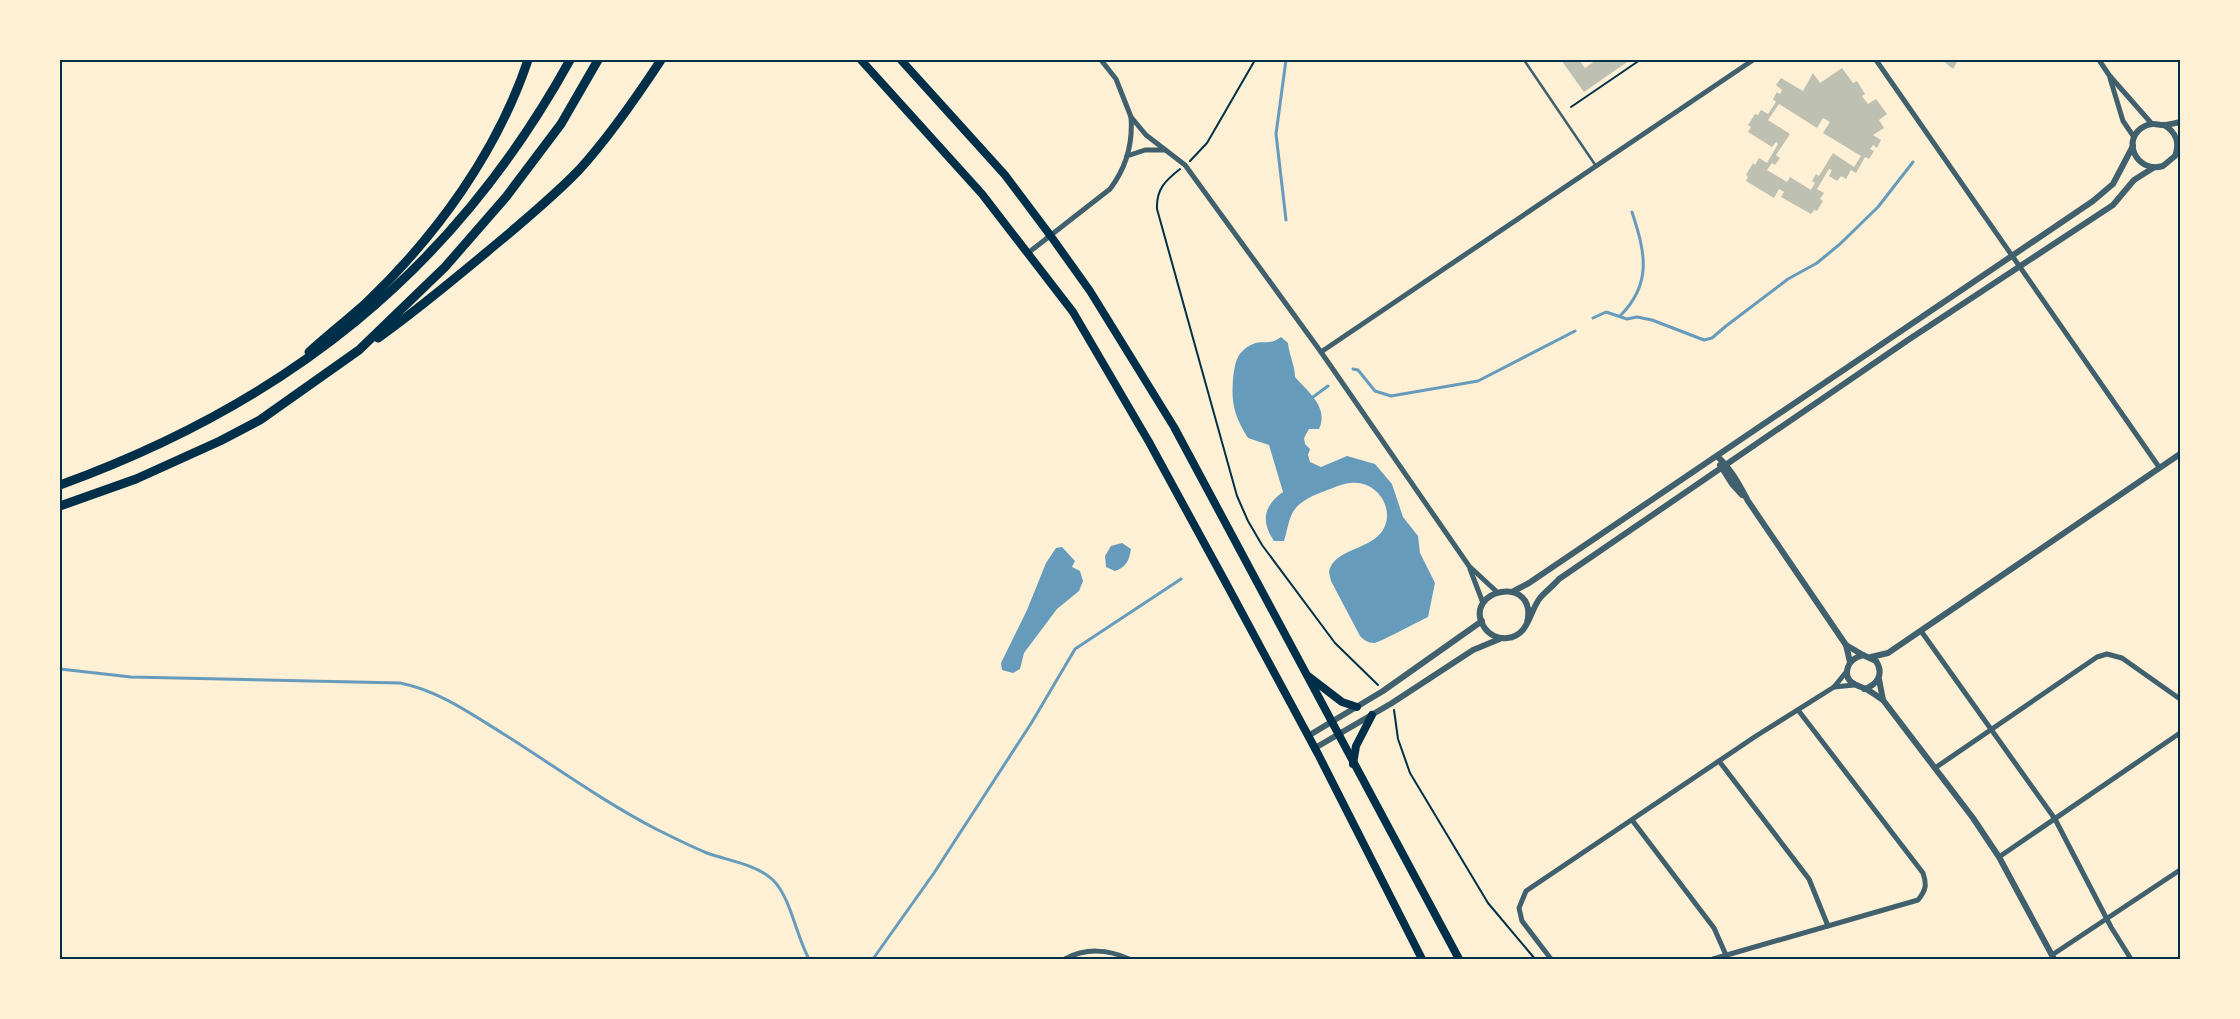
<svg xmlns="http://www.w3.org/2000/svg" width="2240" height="1019" font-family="Raleway,sans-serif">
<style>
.water{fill:#669bbc}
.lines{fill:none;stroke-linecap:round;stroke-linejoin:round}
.stream{stroke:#669bbc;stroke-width:3}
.building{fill:#bec0b2;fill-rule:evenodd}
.path{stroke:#003049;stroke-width:2}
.service{stroke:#3f606c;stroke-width:2.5}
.minor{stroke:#3f606c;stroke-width:5}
.tertiary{stroke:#3f606c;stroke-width:6}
.primary{stroke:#003049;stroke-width:8}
.motorway{stroke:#003049;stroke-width:9}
.neatline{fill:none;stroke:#003049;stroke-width:2}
</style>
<rect width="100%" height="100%" fill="#fdf0d5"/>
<g class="water">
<path d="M1281 337 1288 343C1289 355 1295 365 1295 377 1308 392 1329 407 1319 429H1309L1304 438 1305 444 1310 449 1308 455 1310 462 1321 467 1347 456 1375 464 1392 484 1403 517 1418 536 1420 553 1435 583 1428 617C1419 621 1379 643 1374 643 1368 643 1364 640 1360 636L1331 581 1329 572C1335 544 1384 552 1387 517 1388 497 1370 480 1350 483 1341 484 1333 488 1325 491 1314 495 1302 500 1295 509 1289 516 1287 532 1284 541H1274C1261 522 1263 506 1283 492L1269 445 1248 438C1235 417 1231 405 1233 379 1235 366 1235 354 1249 346 1262 338 1268 347 1281 337Z"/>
<path d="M1122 543 1131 549C1129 561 1126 567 1115 571L1106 567 1105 556 1111 546Z"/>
<path d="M1062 547 1075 561 1072 567 1080 571 1083 581 1079 591 1057 609 1024 653 1020 669 1013 673 1002 670 1001 663 1027 610 1046 563 1056 548Z"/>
</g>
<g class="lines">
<g class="stream">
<path d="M1286 220 1276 134 1286 60"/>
<path d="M1620 316C1653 283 1645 252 1632 212"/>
<path d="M1593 318 1606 312 1627 319 1637 317 1652 320 1704 340 1712 338 1726 326 1788 279 1817 263 1840 244 1878 207 1913 162"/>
<path d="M1353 369 1358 370 1375 391 1391 396 1478 381 1575 331"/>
<path d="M1313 397 1328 386"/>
<path d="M60 669 131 677 400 683C437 690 470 713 502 733 553 765 602 801 656 829 672 837 690 846 707 853 729 861 756 864 773 880 791 898 796 936 809 959"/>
<path d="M873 959 934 873 1032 722 1075 649 1181 579"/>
</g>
</g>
<g class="building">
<path d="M1561 60H1579L1585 68 1596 60H1630L1584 92Z"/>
<path d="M1942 60H1958L1953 69Z"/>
<path d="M1842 68 1853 83 1857 81 1865 94 1862 96 1868 104 1876 99 1887 114 1879 120 1884 128 1873 135 1881 140 1877 148 1873 145 1870 149 1874 151 1869 159 1865 157 1856 173 1851 170 1846 179 1841 176 1837 181 1829 176 1832 170 1829 169 1817 189 1824 193 1820 199 1823 201 1817 211 1814 210 1811 214 1781 197 1784 192 1779 189 1774 198 1746 181 1748 177 1746 175 1753 163 1755 165 1759 158 1767 163 1778 144 1776 142 1772 147 1748 132 1751 127 1748 125 1755 114 1758 115 1761 110 1768 114 1776 102 1773 99 1777 92 1780 94 1782 90 1776 85 1781 78 1803 91 1813 73 1820 83ZM1779 104 1817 128 1823 118 1830 122 1823 133 1861 156 1854 167 1833 153 1819 176 1816 174 1812 181 1815 183 1811 190 1790 177 1787 182 1767 170 1772 163 1775 165 1780 158 1776 155 1790 134 1768 120Z"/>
</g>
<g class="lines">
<g class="path">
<path d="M1571 107 1640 60"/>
<path d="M1190 161 1207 143 1255 60"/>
<path d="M1180 169C1166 180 1156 189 1157 209L1237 496 1248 521 1262 545 1335 643 1378 685"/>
<path d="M1394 710 1398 739 1410 773 1488 903 1535 959"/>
</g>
<path class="service" d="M1524 60 1596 166"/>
<g class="minor">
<path d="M1101 60 1116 79 1131 117 1146 135 1185 165 1321 352 1469 566 1497 592"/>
<path d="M1876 60 2159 467"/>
<path d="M2099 60 2109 75 2152 124"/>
<path d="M2110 78 2123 121 2134 137"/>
<path d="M1127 156 1145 150H1165"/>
<path d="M1028 253 1110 189C1126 168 1133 144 1131 117"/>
<path d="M1321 352 1753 60"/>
<path d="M1470 569 1483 603"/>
<path d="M1921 631 2055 819 2111 927 2131 959"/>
<path d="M1834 687 1854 685"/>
<path d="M1719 761 1809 879 1828 926"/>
<path d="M1935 768 2097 657 2107 654 2122 658 2180 699"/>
<path d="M1632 820 1714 928 1726 955"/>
<path d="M1999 857 2180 733"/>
<path d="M2052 955 2180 870"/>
<path d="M1065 959C1085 948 1108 949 1129 959"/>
<path d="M1551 959 1522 921 1519 908 1526 891 1756 736 1834 687 1847 671"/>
<path d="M1713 959 1918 900C1926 890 1927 885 1923 873L1798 710"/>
</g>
<g class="tertiary">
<path d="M2164 125C2176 132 2180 143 2175 156L2163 166C2136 174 2120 138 2145 126 2152 122 2157 125 2164 125 2169 125 2175 123 2180 122"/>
<path d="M1717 456C1731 469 1739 484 1748 501L1846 645 1850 662"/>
<path d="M1720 465 1732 484 1742 495"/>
<path d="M1512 592 1529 583 2093 201 2113 184 2133 146"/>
<path d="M1527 623C1539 573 1461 589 1484 627 1489 635 1498 639 1507 638 1529 636 1529 612 1540 598 1545 592 1553 586 1559 579L1908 340 2113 205 2134 180 2153 168"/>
<path d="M1846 645 1863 655"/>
<path d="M1871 657 1888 653 2180 454"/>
<path d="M1879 679 1883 700"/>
<path d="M1864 689C1878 685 1884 673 1876 661L1863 655C1856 657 1850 660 1848 667 1843 682 1856 685 1866 689 1872 692 1878 697 1883 700L1973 818 1999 857 2054 959"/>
<path d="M1308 736 1383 691 1482 621"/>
<path d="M1315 748 1392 703 1473 650 1502 638"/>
</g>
<g class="primary">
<path d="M861 60 982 194 1073 312 1149 442 1227 585 1318 754 1422 959"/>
<path d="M901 60 1005 175 1050 235 1090 291 1174 427 1459 959"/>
<path d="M1308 676 1342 702 1357 707"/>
<path d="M1353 764 1356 746 1372 715"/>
</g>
<g class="motorway">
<path d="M378 338C416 311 452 281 488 251 519 225 551 199 579 170 610 136 636 98 661 60"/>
<path d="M309 352C328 335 348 319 367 302 437 235 497 152 528 60"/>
<path d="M60 485C286 403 453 272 570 60"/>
<path d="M60 506 136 479 220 441 260 420 359 350 445 267 506 197 561 124 598 60"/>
</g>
</g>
<rect width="2240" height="1019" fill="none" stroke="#fdf0d5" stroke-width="122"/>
<rect x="61" y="61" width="2118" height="897" class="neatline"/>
</svg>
